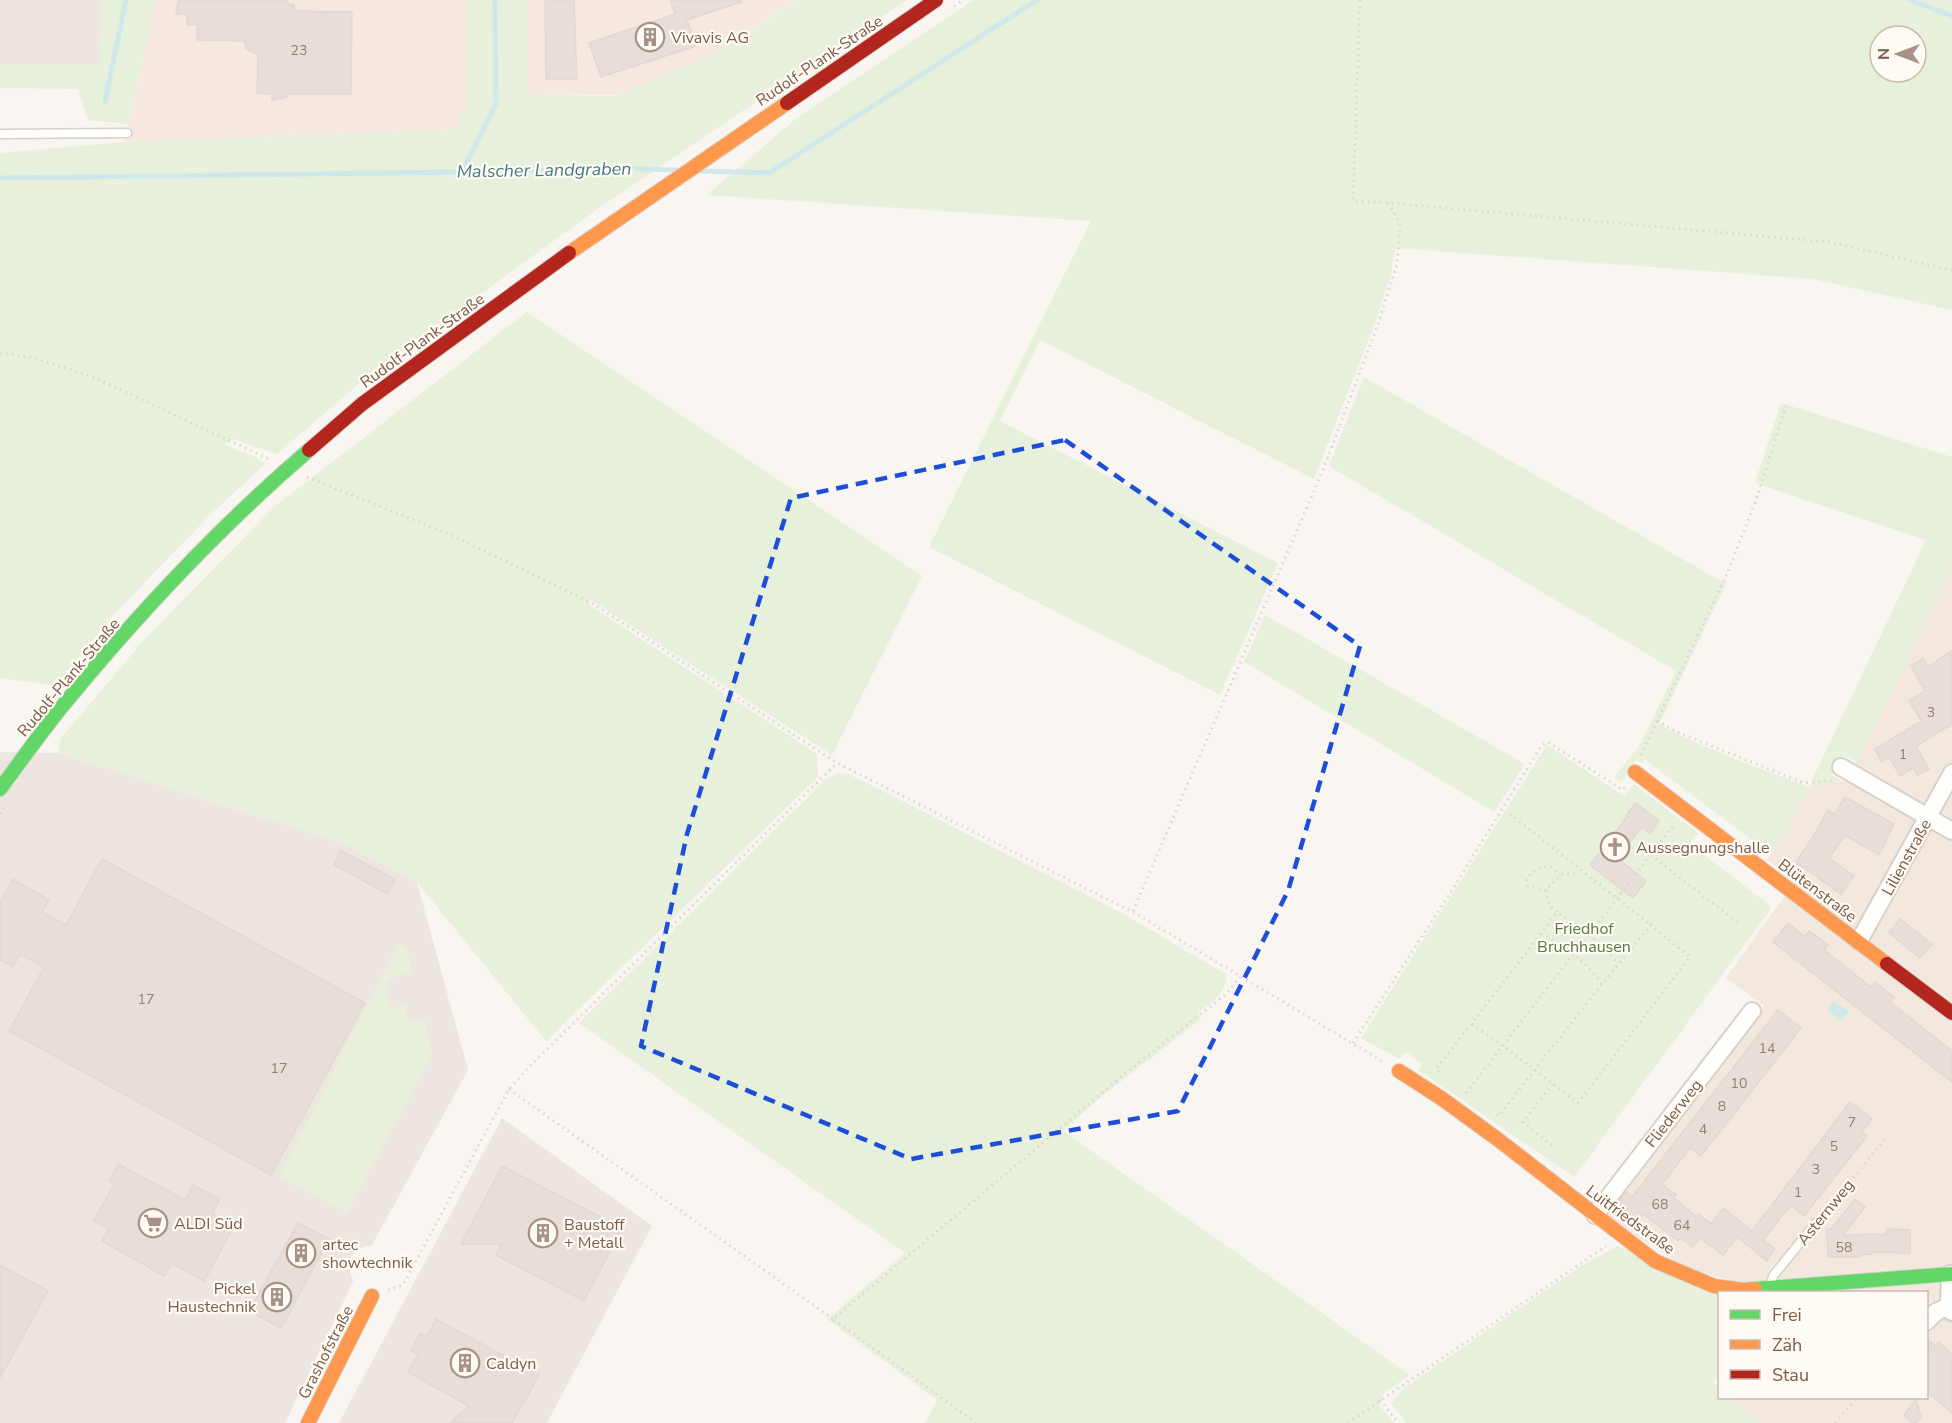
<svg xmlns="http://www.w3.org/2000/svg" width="1952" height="1423" font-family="'Nunito Sans',sans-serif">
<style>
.residential{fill:#f2e8de}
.commercial{fill:#f6e8e1}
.industrial{fill:#ede5e0}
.green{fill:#e7f0db;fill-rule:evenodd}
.water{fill:#d0e8ea}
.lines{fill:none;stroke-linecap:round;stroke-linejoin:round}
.stream{stroke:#d0e8ea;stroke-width:5}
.building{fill:#e6ded7;stroke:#e2d8d2;stroke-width:1.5}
.lane-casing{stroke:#d7d1cb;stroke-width:11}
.street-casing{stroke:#d7d1cb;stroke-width:20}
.fast-casing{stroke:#d9d2cb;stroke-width:16}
.slow-casing{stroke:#d9d2cb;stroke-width:16}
.jam-casing{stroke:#d9d2cb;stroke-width:16}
.path{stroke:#dcd5d0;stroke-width:3;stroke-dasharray:1.5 4.5;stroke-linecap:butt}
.lane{stroke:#fefefd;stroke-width:8}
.street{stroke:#fefefd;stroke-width:16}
.fast{stroke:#63d668;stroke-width:14}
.slow{stroke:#ff974d;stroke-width:14}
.jam{stroke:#b3261e;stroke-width:14}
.marked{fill:none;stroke:#1d4ed8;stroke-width:4.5;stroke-dasharray:12 8;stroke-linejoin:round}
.labels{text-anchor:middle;stroke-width:4.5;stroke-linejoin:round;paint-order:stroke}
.number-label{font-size:14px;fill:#977e72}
.poi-label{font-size:16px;fill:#7a5c4d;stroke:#fffaf3;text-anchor:start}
.street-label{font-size:16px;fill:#7a5c4d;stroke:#fffaf3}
.park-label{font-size:16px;fill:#537a41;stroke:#fffaf3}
.water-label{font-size:18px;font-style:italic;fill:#437c86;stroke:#fffaf3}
</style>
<rect width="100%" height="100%" fill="#f9f5f0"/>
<path class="residential" d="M1952 566V1423H1761L1731 1398H1926V1292H1804L1735 1281 1688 1269 1610 1219 1607 1209 1613 1199 1764 1006 1726 978 1796 880 1767 860 1812 784 1842 781 1847 782Z"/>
<g class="commercial">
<path d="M155 0H468V99L459 129 124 142 153 17Z"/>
<path d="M528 0H795L715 53 642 86 614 95H528Z"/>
</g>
<g class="industrial">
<path d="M0 0H101L100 66 0 64Z"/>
<path d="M0 752 58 753 340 842 417 882 468 1070 372 1245 356 1249 348 1263 353 1282 285 1423H0Z"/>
<path d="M502 1118 652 1226 547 1423H339Z"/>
</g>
<g class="green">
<path d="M101 0H155L153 17 128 124 88 120 78 89 0 88V64L100 65Z"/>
<path d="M468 0H528V95L614 96 715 53 796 0H907L596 210 367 377 277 454 233 439 224 445 255 457 265 464 212 513 119 609 54 688 50 685 0 678V153L124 142 458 129 468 99Z"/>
<path d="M974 0H1952V310L1813 279 1395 248 1391 274 1376 320 1314 479 1040 340 1000 421 1278 563 1220 695 929 547 1091 221 707 195 798 117ZM1880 36H1916V72H1880Z"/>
<path d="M527 312 922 576 832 755 588 598 589 605 817 754 818 777 546 1041 417 882 340 842 58 753 61 738 144 640 275 506Z"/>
<path d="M1364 377 1726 584 1659 724C1707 750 1759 768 1810 787L1771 854 1644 759 1642 763 1635 760 1622 782 1614 778 1638 747 1676 671 1329 466Z"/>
<path d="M1781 403 1952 457V567L1857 762 1843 755 1832 775 1842 781 1812 784V780L1926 540 1755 483Z"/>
<path d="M1265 615 1525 764 1494 812 1244 662Z"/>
<path d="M1547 745 1624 796 1634 784 1698 833 1690 844 1772 907 1574 1177 1418 1070 1422 1064 1406 1052 1399 1059 1361 1038Z"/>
<path d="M837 773 847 774 859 779 1122 913 1227 975C1224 996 1214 1000 1198 1013L1201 1019 1101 1097 1063 1131 1410 1375 1384 1393 1379 1405 1394 1423H925L937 1400 827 1319 905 1253 579 1023 824 781Z"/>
<path d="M398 945 406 946 412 972 387 979 389 1008 405 1005 407 1018 416 1022 424 1020 432 1055 347 1213 279 1176Z"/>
<path d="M1618 1246 1719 1294V1375L1713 1382 1719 1387 1720 1398H1731L1761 1423H1406L1391 1403 1404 1388 1584 1264Z"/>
</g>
<path class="water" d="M1834 1001 1849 1012 1842 1021 1827 1010Z"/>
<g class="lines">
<g class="stream">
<path d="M1910 0 1952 16"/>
<path d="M105 101 126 0"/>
<path d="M701 171 769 173 1037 0"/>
<path d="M462 172 496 104 495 0"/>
<path d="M0 178 462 172 613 168 676 170"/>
</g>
</g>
<g class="building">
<path d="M178 0H287V4L294 5V11L352 12 351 94H287V97L272 100V94L257 93 258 55 246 48 244 41 197 40V25H187V14H176Z"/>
<path d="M545 0H574L577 79H546Z"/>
<path d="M670 0H740L741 2 687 20 696 46 601 77 589 43 675 14Z"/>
<path d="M1952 650V724L1916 746 1929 769 1918 775 1913 768 1900 776 1889 757 1882 762 1875 749 1922 721 1909 701 1925 691 1911 666 1923 659 1928 667Z"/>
<path d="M1845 797 1894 824 1879 855 1845 835 1829 858 1854 876 1841 894 1796 862 1813 837 1828 810 1835 814Z"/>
<path d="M1636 803 1659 821 1650 834 1642 827 1617 858 1646 881 1633 898 1590 865 1627 817 1626 815Z"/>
<path d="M341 851 395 879 388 894 334 865Z"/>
<path d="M102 859 365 1003 271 1175 9 1031 44 967 20 954 13 967 0 960V902L13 879 49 900 42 912 66 925Z"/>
<path d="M1900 919 1932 944 1920 958 1889 933Z"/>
<path d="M1788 923 1805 937 1809 931 1819 938 1828 945 1824 950 1871 987 1875 982 1894 997 1890 1002 1952 1051V1082L1773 942Z"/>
<path d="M1778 1010 1801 1028 1701 1156 1690 1148 1662 1184 1676 1195 1674 1198 1697 1217 1699 1214 1711 1224 1723 1208 1752 1231 1850 1102 1872 1119 1862 1132 1867 1136 1804 1216 1791 1205 1782 1216 1763 1240 1775 1249 1767 1261 1737 1237 1723 1255 1700 1238 1693 1247 1681 1238 1678 1241 1643 1214 1635 1225 1613 1208 1626 1192 1632 1197Z"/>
<path d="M118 1164 185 1200 193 1185 220 1199 212 1214 234 1226 204 1281 172 1263 164 1276 102 1241 109 1229 94 1221 114 1184 109 1181Z"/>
<path d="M502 1166 622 1228 584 1301 496 1255 501 1244H461Z"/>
<path d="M1855 1199 1865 1207 1843 1235 1886 1234V1229L1910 1230V1253L1872 1252V1254L1860 1255V1257H1828L1827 1229H1831Z"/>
<path d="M298 1223 329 1239 281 1328 249 1311Z"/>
<path d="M0 1265 48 1291 0 1378Z"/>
<path d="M436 1319 539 1375 512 1423H450L469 1406 408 1372 418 1354 411 1350 420 1333 427 1337Z"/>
<path d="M1926 1338 1935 1345 1939 1342 1952 1355V1413L1926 1391Z"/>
<path d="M1916 1399 1921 1417 1916 1423H1912L1904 1415Z"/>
</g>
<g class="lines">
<g class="lane-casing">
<g id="lane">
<path d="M0 134 127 133"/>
<path d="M1770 1287 1773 1276 1816 1223"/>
</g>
</g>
<g class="street-casing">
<g id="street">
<path d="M1841 767 1952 831"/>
<path d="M1859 941 1952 773"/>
<path d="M1595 1215 1752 1011"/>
<path d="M1950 1274 1949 1306 1952 1312"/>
<path d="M1926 1322 1936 1312 1949 1306"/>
</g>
</g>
<g class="fast-casing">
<g id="fast">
<path d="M0 789C20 762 39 735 60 709 136 616 218 528 309 450"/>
<path d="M1755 1289 1952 1274"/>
</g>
</g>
<g class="slow-casing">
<g id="slow">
<path d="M569 253 787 103"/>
<path d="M1635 772 1887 964"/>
<path d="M1399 1071 1441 1098 1496 1138 1655 1261 1714 1286 1743 1290 1755 1289"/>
<path d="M308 1423 372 1296"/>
</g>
</g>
<g class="jam-casing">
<g id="jam">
<path d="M787 103 936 0"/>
<path d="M309 450 362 404 569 253"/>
<path d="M1887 964 1952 1013"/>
</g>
</g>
<g class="path">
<path d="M1360 0 1353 201 1389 203 1829 242 1952 270"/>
<path d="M954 6 963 0"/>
<path d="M0 353 30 357 91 376 271 460"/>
<path d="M307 477 451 535 592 603 837 763 1133 912 1382 1061"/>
<path d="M1657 721 1677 732 1804 783 1833 780"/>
<path d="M1641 755 1727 574 1756 500 1786 406"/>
<path d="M0 814 4 808"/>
<path d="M1510 814 1651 925"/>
<path d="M1651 855 1737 922"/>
<path d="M1546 890 1528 886 1526 882C1530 871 1539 868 1550 866L1560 875"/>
<path d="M1133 911 1323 470 1378 324 1397 264 1400 224 1389 203"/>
<path d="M1557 912 1549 905 1546 890 1560 875 1575 873 1578 869"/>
<path d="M1541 934C1566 944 1586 963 1602 984"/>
<path d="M1472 1024C1508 1049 1543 1076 1578 1103L1690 957 1651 925C1599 987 1549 1051 1499 1116L1497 1114"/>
<path d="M1353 1043 1449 895 1541 746 1548 742 1623 790 1625 787"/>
<path d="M1439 1072 1436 1069 1557 913C1582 925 1600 943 1618 964"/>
<path d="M1553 1084 1523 1122 1554 1147"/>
<path d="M509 1089 833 1319"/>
<path d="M1466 1093 1673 826"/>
<path d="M1823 1215 1885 1139"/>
<path d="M388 1290 403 1285 509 1089 526 1070 837 763"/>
<path d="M1380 1400 1398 1423"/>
<path d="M976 1423 833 1319 1127 1072 1225 995 1240 977"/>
<path d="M1348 1423 1606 1246"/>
<path d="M1835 1423 1857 1398"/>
</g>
<use href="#lane" class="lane"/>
<use href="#street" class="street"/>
<use href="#fast" class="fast"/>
<use href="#slow" class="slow"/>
<use href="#jam" class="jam"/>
</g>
<path class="marked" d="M1065 440 1360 646 1288 891 1178 1111 911 1159 641 1046 687 834 791 498Z"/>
<defs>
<g id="building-ring" transform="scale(1.5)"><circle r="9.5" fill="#fffaf3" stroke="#a69286" stroke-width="1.5"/><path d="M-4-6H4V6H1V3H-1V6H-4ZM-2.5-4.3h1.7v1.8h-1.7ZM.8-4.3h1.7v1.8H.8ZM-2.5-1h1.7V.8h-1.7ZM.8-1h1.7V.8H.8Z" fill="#a69286"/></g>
<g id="church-ring" transform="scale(1.5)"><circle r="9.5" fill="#fffaf3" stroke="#a69286" stroke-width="1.5"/><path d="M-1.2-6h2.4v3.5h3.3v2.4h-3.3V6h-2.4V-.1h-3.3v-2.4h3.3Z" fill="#a69286"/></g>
<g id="supermarket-ring" transform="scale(1.5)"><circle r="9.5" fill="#fffaf3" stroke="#a69286" stroke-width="1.5"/><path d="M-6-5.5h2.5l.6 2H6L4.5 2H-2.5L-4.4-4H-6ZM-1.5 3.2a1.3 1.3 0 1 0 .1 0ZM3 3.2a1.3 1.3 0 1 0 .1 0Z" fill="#a69286"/></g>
</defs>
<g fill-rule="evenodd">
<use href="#building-ring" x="650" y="37"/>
<use href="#church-ring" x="1615" y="847"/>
<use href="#supermarket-ring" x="153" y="1223"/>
<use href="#building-ring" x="543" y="1233"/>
<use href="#building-ring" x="301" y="1253"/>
<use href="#building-ring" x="277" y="1297"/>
<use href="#building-ring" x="465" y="1363"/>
</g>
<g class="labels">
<g class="number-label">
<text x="299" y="55">23</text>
<text x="1931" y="717">3</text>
<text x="1903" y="759">1</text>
<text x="146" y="1004">17</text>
<text x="1767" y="1053">14</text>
<text x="279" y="1073">17</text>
<text x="1739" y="1088">10</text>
<text x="1722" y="1111">8</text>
<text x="1852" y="1127">7</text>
<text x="1703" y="1134">4</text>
<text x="1834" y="1151">5</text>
<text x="1816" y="1174">3</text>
<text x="1798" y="1197">1</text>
<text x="1660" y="1209">68</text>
<text x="1682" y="1230">64</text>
<text x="1844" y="1252">58</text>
</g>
<g class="poi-label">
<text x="671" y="43">Vivavis AG</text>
<text x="1636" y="853">Aussegnungshalle</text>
<text x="174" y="1229">ALDI Süd</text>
<text x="564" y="1230">Baustoff<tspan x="564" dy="18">+ Metall</tspan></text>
<text x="322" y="1250">artec<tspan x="322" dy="18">showtechnik</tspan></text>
<text x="256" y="1294" text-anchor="end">Pickel<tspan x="256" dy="18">Haustechnik</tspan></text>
<text x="486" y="1369">Caldyn</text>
</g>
<g class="street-label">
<text transform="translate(819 60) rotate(-34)" y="6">Rudolf-Plank-Straße</text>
<text transform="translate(422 340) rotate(-36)" y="6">Rudolf-Plank-Straße</text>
<text transform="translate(68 677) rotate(-50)" y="6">Rudolf-Plank-Straße</text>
<text transform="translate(1906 857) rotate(-61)" y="6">Lilienstraße</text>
<text transform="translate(1818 890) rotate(37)" y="6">Blütenstraße</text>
<text transform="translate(1673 1113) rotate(-52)" y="6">Fliederweg</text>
<text transform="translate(1825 1212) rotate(-51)" y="6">Asternweg</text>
<text transform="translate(1631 1219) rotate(36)" y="6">Luitfriedstraße</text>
<text transform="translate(325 1352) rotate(-63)" y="6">Grashofstraße</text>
</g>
<g class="park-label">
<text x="1584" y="934">Friedhof<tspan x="1584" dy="18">Bruchhausen</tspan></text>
</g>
<g class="water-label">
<text transform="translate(544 170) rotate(-1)" y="6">Malscher Landgraben</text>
</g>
</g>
<rect x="1718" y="1291" width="210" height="108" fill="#fffaf3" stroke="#cabbb1" stroke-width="1.5"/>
<rect x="1730" y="1310" width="30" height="9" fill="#63d668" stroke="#cabbb1" stroke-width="1.5"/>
<text x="1772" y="1321" font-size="18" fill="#7a5c4d">Frei</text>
<rect x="1730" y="1340" width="30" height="9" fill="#ff974d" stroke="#cabbb1" stroke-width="1.5"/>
<text x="1772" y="1351" font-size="18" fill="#7a5c4d">Zäh</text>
<rect x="1730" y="1370" width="30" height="9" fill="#b3261e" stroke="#cabbb1" stroke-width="1.5"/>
<text x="1772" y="1381" font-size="18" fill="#7a5c4d">Stau</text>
<g transform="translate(1898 54) rotate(270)"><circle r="28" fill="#fffaf3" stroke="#cabbb1" stroke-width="1.5"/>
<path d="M0-4.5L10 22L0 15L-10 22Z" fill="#a69286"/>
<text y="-9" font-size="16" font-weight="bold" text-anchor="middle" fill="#7a5c4d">N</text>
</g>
</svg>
